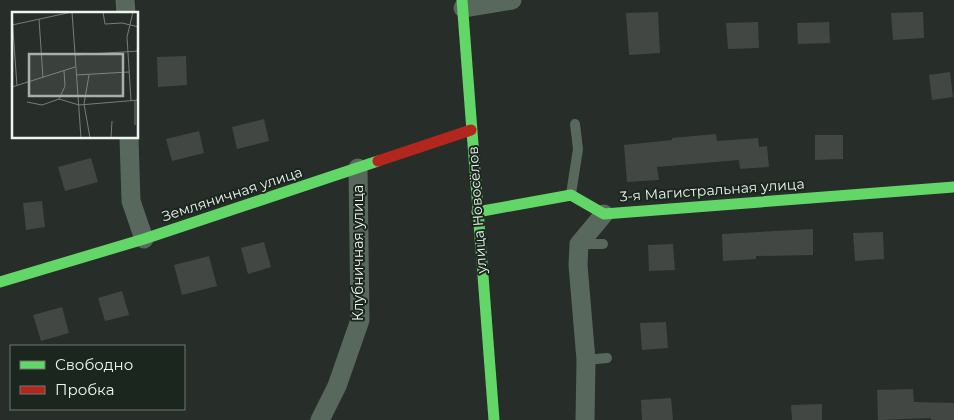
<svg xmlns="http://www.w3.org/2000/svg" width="954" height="420" font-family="Montserrat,sans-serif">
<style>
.building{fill:#424744}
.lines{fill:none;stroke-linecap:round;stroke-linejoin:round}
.lane{stroke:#58685c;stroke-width:10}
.street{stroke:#58685c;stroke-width:19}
.fast{stroke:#63d668;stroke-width:11}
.jam{stroke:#b3261e;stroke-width:11}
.labels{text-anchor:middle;stroke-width:4;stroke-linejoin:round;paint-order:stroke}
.street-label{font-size:14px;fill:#eef5f0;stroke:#1b261e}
.inset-road{fill:none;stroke:#777d78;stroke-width:1}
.view{fill:#a8afaa;fill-opacity:0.15;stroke:#a8afaa;stroke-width:2.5}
.inset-edge{fill:none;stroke:#eef5f0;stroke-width:2.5}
</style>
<rect width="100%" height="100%" fill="#272d28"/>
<g class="building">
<path d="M658 12 660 53 629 55 626 13Z"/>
<path d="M923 12 924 38 893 40 891 13Z"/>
<path d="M758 22 759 48 728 49 726 23Z"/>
<path d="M829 22 830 43 798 44 797 23Z"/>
<path d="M186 56 187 85 158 87 157 57Z"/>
<path d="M950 72 953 97 932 100 929 75Z"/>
<path d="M264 119 269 141 237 149 232 127Z"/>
<path d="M199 131 204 153 172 161 166 139Z"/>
<path d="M716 134 717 141 758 138 759 147 767 146 769 167 740 169 739 160 657 167 659 180 627 182 624 145 672 140V138Z"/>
<path d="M815 135H843V159L815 160Z"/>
<path d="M91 158 98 182 65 191 58 167Z"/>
<path d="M42 201 45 227 26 230 23 203Z"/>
<path d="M813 229V255L756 256V259L723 261 722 234Z"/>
<path d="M883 232 884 259 855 261 853 233Z"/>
<path d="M264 242 271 267 248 274 241 248Z"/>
<path d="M673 244 675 270 649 271 648 245Z"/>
<path d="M209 256 217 286 182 295 174 265Z"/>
<path d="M122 291 129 315 105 321 98 298Z"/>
<path d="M62 307 69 333 41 341 33 315Z"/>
<path d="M666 322 668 348 642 350 640 323Z"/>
<path d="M913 389 914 402 954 403V420H931V418L878 420 877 390Z"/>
<path d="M671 398 673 420H642L641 400Z"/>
<path d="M822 404V420H792L791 405Z"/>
</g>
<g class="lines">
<g class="lane">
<path d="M571 194 578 149 575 124"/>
<path d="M580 244H603"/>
<path d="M586 360 607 358"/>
</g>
<g class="street">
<path d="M125 0 126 14"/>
<path d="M463 8 512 0"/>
<path d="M129 138 131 201 144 239"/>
<path d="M320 420 337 386 360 320 358 168"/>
<path d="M585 420 586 360 578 265 579 244 604 214"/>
</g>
<g class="fast">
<path d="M462 0 494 420"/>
<path d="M477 212 571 195 604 214 954 187"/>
<path d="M0 282 144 239 378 161"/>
</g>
<path class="jam" d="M378 161 471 130"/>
</g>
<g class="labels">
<g class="street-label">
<text transform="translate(712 190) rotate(-4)" y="5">3-я Магистральная улица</text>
<text transform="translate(232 194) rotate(-18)" y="5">Земляничная улица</text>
<text transform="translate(477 210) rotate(-94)" y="5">улица Новосёлов</text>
<text transform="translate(358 253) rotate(-90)" y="5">Клубничная улица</text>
</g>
</g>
<g transform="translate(12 12)">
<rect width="126" height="126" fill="#272d28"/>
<path class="inset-road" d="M60 0 69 126M91 0 93 12 110 11 127 15M0 4 5 74M27 7 31 66M0 13 60 0M63 43 127 39M64 63 117 60M77 63 72 92 78 126M0 75 63 55M47 87 67 93 127 88M119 89 115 25 121 0M15 90 30 93 47 87 53 74 52 59M123 113V89M99 126 100 109"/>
<path class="view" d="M17 42H111V84H17Z"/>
<rect width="126" height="126" class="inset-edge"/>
</g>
<rect x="10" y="345" width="175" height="65" fill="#1b261e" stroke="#6f7972"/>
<rect x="20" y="361" width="25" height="8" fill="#63d668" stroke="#6f7972"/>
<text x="55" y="370" font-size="15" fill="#eef5f0">Свободно</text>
<rect x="20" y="386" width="25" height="8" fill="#b3261e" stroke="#6f7972"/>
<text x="55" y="395" font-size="15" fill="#eef5f0">Пробка</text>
</svg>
